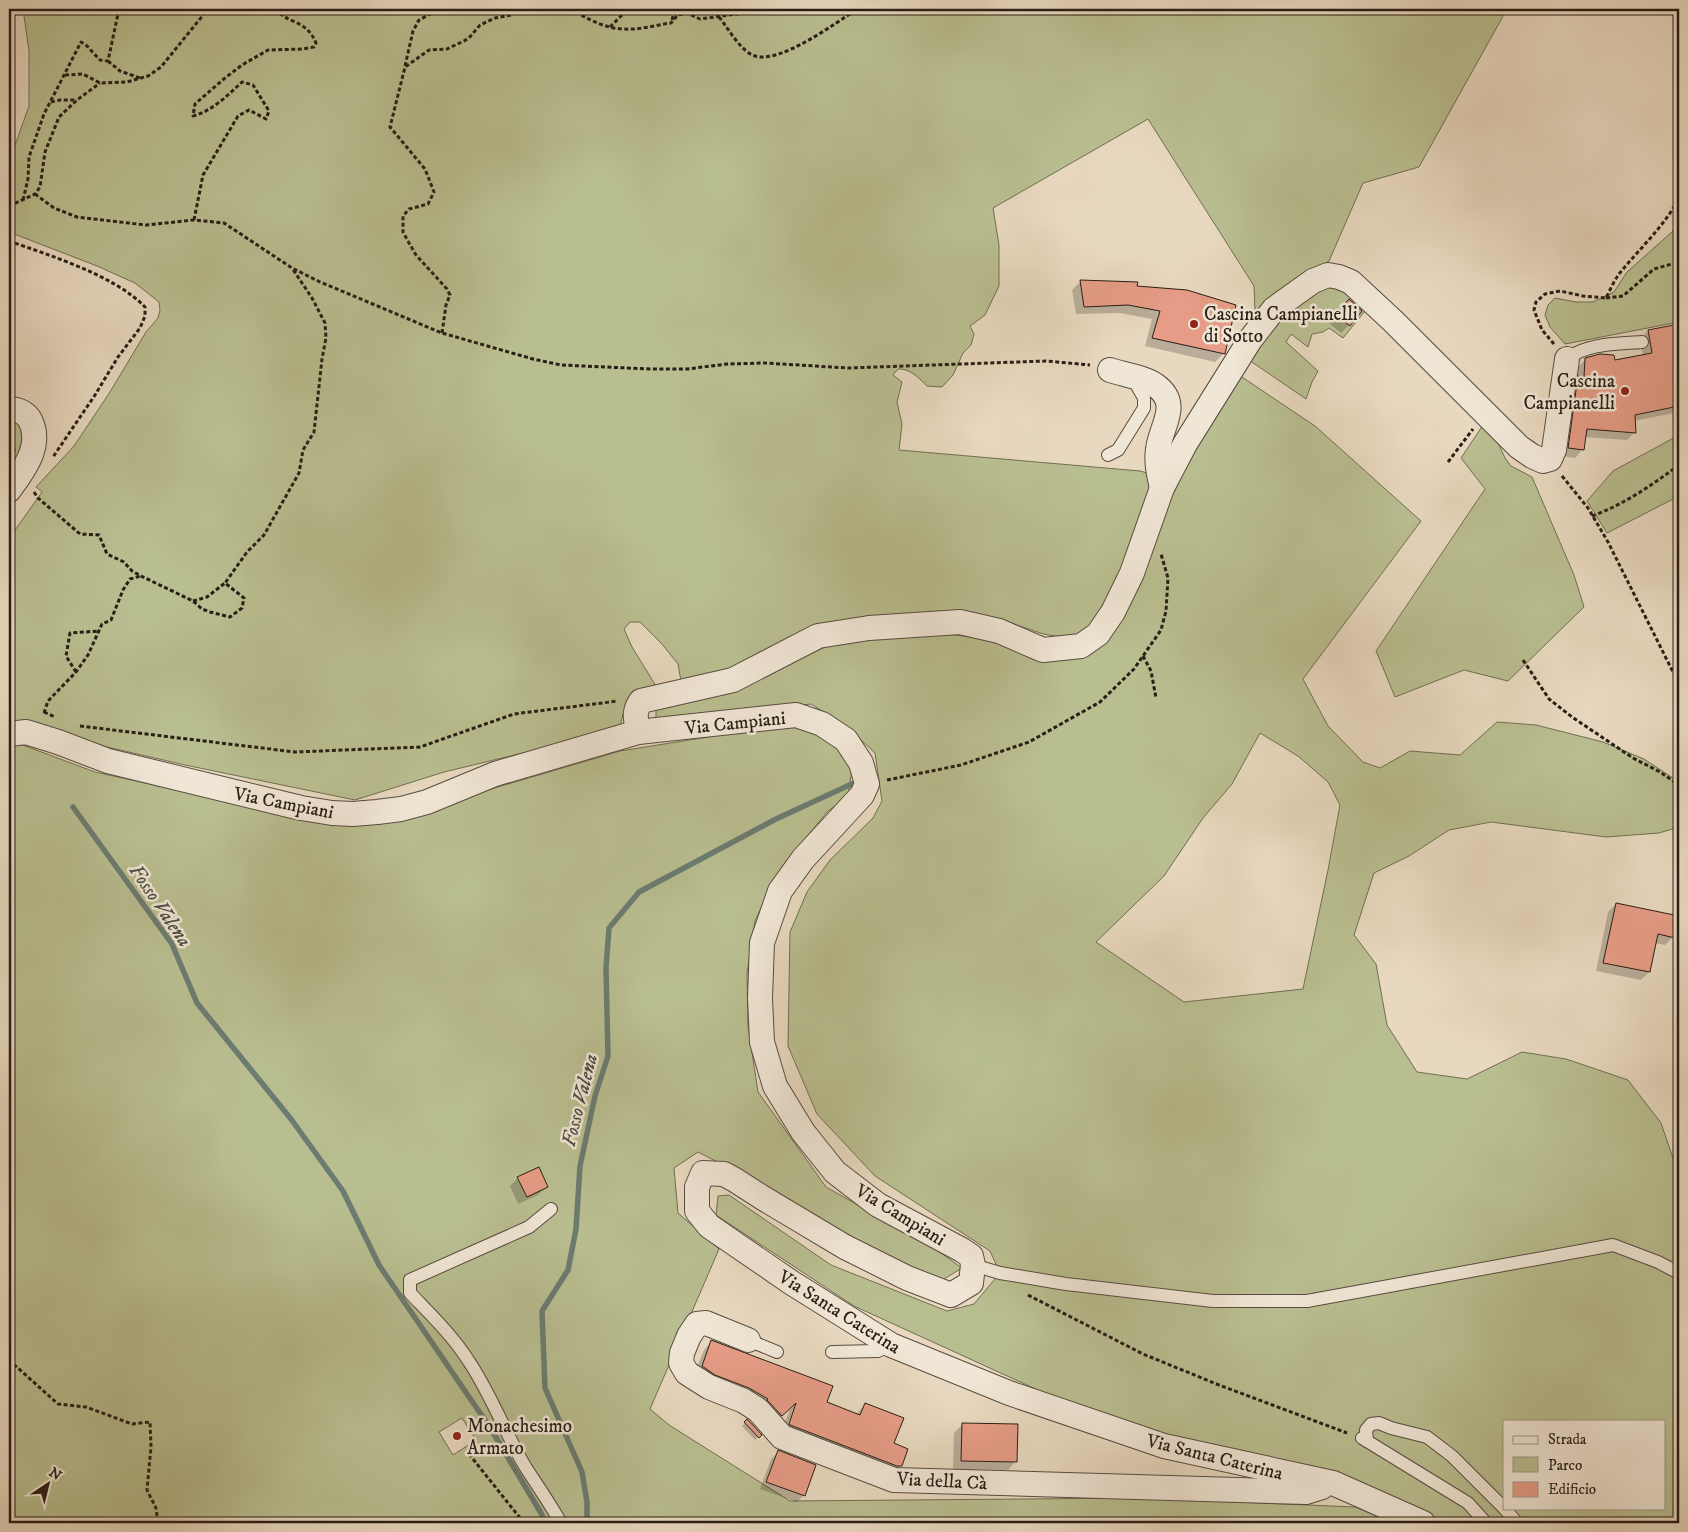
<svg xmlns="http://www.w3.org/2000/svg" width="1688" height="1532" font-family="'IM FELL DW Pica',serif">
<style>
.green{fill:#b9be90;stroke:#706e52;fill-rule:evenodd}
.shadow{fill:#0003}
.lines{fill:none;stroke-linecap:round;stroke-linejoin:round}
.stream{stroke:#6b7c71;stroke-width:5.5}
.building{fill:#e69c86;stroke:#281e15}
.lane-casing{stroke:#584c40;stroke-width:14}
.street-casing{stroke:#584c40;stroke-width:26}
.path{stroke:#281e15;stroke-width:3;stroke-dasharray:4 2.5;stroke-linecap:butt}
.lane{stroke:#f0e6d5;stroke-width:12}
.street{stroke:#f0e6d5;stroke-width:24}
.poi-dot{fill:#8f2418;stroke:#f0e6d5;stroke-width:2}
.labels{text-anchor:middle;stroke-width:5;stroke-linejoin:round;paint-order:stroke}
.poi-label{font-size:19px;fill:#281e15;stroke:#f0e6d5;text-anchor:start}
.street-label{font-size:19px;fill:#281e15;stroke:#f0e6d5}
.water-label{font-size:20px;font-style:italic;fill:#4a4d43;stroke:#f0e6d5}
</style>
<rect width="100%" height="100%" fill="#e8d8bf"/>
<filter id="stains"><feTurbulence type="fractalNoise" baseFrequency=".004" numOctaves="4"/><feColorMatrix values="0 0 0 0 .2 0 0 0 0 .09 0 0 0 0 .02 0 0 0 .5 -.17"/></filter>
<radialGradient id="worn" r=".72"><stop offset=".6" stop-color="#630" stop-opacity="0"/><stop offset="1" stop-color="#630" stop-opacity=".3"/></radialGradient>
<g class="green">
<path d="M23 9H1507L1419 167 1363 183 1329 261 1281 294 1260 315 1255 311 1254 286 1148 119 993 208 999 245V286L985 315 970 326 974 334 971 345 963 353 953 375 942 387 927 386C920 379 910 368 898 369L893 375 902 382 897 402 902 424 899 450 1140 471 1159 476 1107 613 1086 635 1061 637 1043 634 1014 624 992 618 917 615 733 673 681 681 678 664 661 643 640 622H630L624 629 632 647 656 686 637 692 623 714 619 730 444 772 355 800 185 765 94 744 9 727V530L13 533 42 492 36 487 74 446 110 392 146 332 158 318 160 310 159 302 135 283 97 266 9 232V162L29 106V51Z"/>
<path d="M1679 218V322L1565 344 1550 327 1545 315 1548 305 1555 298 1576 302H1593L1614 292 1627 272 1673 231Z"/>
<path d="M1324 281 1336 282 1349 288 1485 422 1492 430 1505 458 1511 466 1532 477 1574 575 1584 607 1508 681 1464 670 1395 697 1376 651 1485 489 1461 458 1485 422 1365 311 1343 338 1329 328 1323 332 1312 334 1308 347 1291 334 1286 342 1318 371 1312 382 1306 399 1249 360 1270 327 1299 296Z"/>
<path d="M1236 377H1242L1315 426 1421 521 1303 679 1328 726 1363 762 1380 768 1410 751 1460 755 1497 722 1536 725 1603 742 1644 759 1679 782V827L1659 833 1606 837 1491 822 1449 830 1409 856 1374 873 1354 935 1376 964 1387 1025 1417 1072 1467 1079 1522 1052 1566 1059 1628 1080 1661 1123 1679 1176V1523H1438L1338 1475 1152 1432 1062 1401 854 1306 716 1215 718 1196 729 1195 831 1265 947 1311 974 1304 1000 1273 990 1251 875 1176 817 1114 788 1046 790 932 807 892 830 860 873 818 882 801 875 753 846 726 811 704 656 721V704L757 681 829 645 892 634 939 633 992 640 1045 661 1093 653 1110 630 1181 477ZM1260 733 1298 756 1328 782 1340 805 1328 870 1303 989 1184 1002 1096 942 1164 876 1203 818 1232 784ZM1504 1421H1664V1508H1504Z"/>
<path d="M9 418 15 419 28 437 9 480V461L16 450 9 443Z"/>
<path d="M1679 435V496L1607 533 1587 501 1613 471Z"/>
<path d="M784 725 824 733 853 763 848 796 827 812 788 860 770 889 755 921 747 973 748 1026 758 1092 826 1187 934 1248 962 1268 941 1281 877 1252 780 1194 698 1152 674 1168 678 1213 719 1249 650 1409 669 1425 790 1501 1143 1498 1355 1507 1394 1523H9V747L20 744 95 772 304 818 376 823 620 751ZM462 1418 476 1440 453 1455 439 1432Z"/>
</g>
<g class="shadow">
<path d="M1080 282 1136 287 1234 306 1223 354 1215 362 1145 346 1152 319 1120 313 1076 314 1072 290Z"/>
<path d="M1349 301V325L1341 333 1329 323Z"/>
<path d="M1673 326 1679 353V412L1634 421 1635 432 1627 440 1584 437 1583 449 1575 458 1561 456 1571 386 1576 380 1577 368 1586 359 1614 361 1643 356 1640 339 1648 331Z"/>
<path d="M1616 904 1673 937 1665 945 1655 943 1649 972 1641 980 1596 971 1608 912Z"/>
<path d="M518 1178 546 1187 538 1195 518 1204 510 1186Z"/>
<path d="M712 1341 825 1403 856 1415 865 1404 892 1444 901 1466 892 1474 781 1432 791 1407 773 1424 694 1374 704 1350Z"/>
<path d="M747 1421 760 1435 755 1440 742 1426Z"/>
<path d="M962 1425 1016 1461 1008 1470 953 1469 954 1433Z"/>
<path d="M779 1452 804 1495 797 1502 760 1489 771 1459Z"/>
</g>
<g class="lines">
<g class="stream">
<path d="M73 807 172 944 197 1003 291 1119 343 1191 379 1265 491 1429 541 1513 545 1523"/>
<path d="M587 1523V1502L582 1472 545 1388 542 1311 568 1270 576 1229 580 1166 595 1096 608 1056 606 968 609 928 639 892 776 819 856 782"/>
</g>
</g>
<g class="building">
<path d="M1080 280 1138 282 1137 286 1187 290 1236 305 1225 354 1152 338 1160 311 1128 305 1084 307Z"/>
<path d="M1349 299 1362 311 1350 326 1336 315Z"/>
<path d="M1674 325 1679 347V406L1635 415 1636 433 1587 429 1584 450 1568 448 1578 376 1584 377 1585 358 1600 354 1614 355 1615 360 1652 353 1648 330Z"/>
<path d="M1616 903 1679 916 1675 938 1658 934 1650 972 1603 963Z"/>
<path d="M539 1167 548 1187 527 1197 517 1177Z"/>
<path d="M711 1340 833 1386 827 1402 860 1415 865 1403 904 1418 894 1443 908 1449 902 1466H897L790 1425 789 1424 796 1403 782 1416 767 1400 768 1399 749 1388 715 1375 702 1366Z"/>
<path d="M747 1419 762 1435 759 1438 744 1422Z"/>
<path d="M962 1423 1018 1424 1017 1462 961 1461Z"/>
<path d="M778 1450 816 1465 805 1496 766 1482Z"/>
</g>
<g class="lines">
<g class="lane-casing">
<g id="lane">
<path d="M1567 359C1587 343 1618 344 1642 342"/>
<path d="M1108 455 1118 450 1144 408V398L1132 377"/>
<path d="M551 1209 529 1227 410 1280V1293C430 1314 452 1335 468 1360 491 1394 505 1433 526 1468 538 1486 550 1504 561 1523"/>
<path d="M973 1265 1000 1273 1066 1284 1213 1301H1307L1613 1245 1658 1262 1679 1273"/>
<path d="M748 1340 777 1352"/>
<path d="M832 1352 878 1351 891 1345"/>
<path d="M1362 1438 1468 1503 1486 1523"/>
<path d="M1367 1441 1366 1430 1371 1424 1379 1423 1391 1428 1427 1437 1452 1456 1504 1508"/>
<path d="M1504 1508 1517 1523"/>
</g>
</g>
<g class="street-casing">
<g id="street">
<path d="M1110 370C1122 374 1146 378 1155 385 1182 404 1161 425 1158 449 1156 462 1159 475 1162 488"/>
<path d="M9 409C18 409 27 413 31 422 42 447 23 471 9 490"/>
<path d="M638 732C636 719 633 712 641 701L733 680 818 636 869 628 960 622 999 631 1043 650 1081 646 1098 634 1113 612 1132 573 1162 488 1185 444 1250 340 1274 309 1313 281 1328 275 1339 277 1351 282 1393 321 1519 447 1532 456 1543 461 1550 459 1554 450 1567 359"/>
<path d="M9 734 26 732 58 742 108 761 301 808 332 813 353 814 377 812 401 809 427 802 495 774 638 732 796 715 822 724 846 740 861 763 867 784 862 795 803 859 780 891 762 943 760 998 762 1042 775 1086 803 1132 835 1172 878 1205 962 1250 971 1256 973 1265 971 1283 951 1295 907 1278 845 1247 763 1198 735 1180 724 1174 703 1173 697 1187V1211L709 1226 792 1283 891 1345 1009 1393 1164 1446 1333 1483 1423 1523"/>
<path d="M748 1340 706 1323 697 1324 689 1336 682 1353 681 1363 687 1373 709 1387 744 1401 758 1410 782 1437 894 1480 1306 1492 1322 1487"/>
</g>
</g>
<g class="path">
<path d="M570 9C587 18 604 29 625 29 640 30 656 25 671 23L678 15 687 13 700 19 751 12 755 9"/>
<path d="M719 17C728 28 741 52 755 56 780 64 836 23 857 9"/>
<path d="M672 20 675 9"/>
<path d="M610 27 628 9"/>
<path d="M108 61 120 71 140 78"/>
<path d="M405 66 413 31 419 20 434 12 435 9"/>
<path d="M65 75 83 74 100 83 127 82 148 76 161 67 208 9"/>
<path d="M51 102 60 100H77"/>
<path d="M35 194 54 208 77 217 146 225 194 220 224 223 292 268 320 282 442 333 533 359 561 365 650 369H687L727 364 765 363 848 368 1046 361 1090 365"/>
<path d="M23 200 28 179 29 157 44 114 81 42 87 46 100 60 108 61 119 9"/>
<path d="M9 206 35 194 40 187 45 152 59 117 77 100 100 83"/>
<path d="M194 220 203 175 238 116 249 110 266 119 269 111 253 85 242 82C227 96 212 111 193 116L195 104 225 78 242 65 268 50 303 49 314 47 316 43C306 18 285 24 277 9"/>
<path d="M9 241C51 256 114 275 145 307V316L140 328 118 357 95 395 53 457"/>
<path d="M1606 298 1623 296 1654 269 1679 262"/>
<path d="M442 333 446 305 450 295 447 289 416 255 409 243 403 232V216L409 209 428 204 434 192 425 169 390 127 405 67 429 50 447 49 464 41 469 38 480 25 495 18 511 15 516 9"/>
<path d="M1554 344 1542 330 1534 310 1536 302 1545 294 1560 291 1583 296 1606 298C1610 290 1614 281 1619 274 1639 249 1664 227 1679 198"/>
<path d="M1448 462 1473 429"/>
<path d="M1562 476 1588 508 1608 542 1679 684"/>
<path d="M34 492 38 498 80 534 99 535 107 554 124 562 132 571 141 576 193 601 202 609 210 612 230 617 242 608 244 598 225 583 247 552 264 535 299 473 303 450 314 432 322 359 326 338 325 323 312 298 292 268"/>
<path d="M1592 516C1625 504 1652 485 1679 465"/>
<path d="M193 601 207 597 225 583"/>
<path d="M1143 656 1151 671 1156 698"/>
<path d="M1523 660 1549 699 1572 717 1633 758 1660 772 1679 785"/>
<path d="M76 672 66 656 70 633 99 631"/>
<path d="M44 712 55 717"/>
<path d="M44 713 48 701 76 672 88 655 102 624 111 620 123 590 130 579 141 576"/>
<path d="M80 726 295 752 420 747 514 714 618 701"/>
<path d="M887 780 961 765 1029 742 1100 702 1134 669 1161 630 1166 611 1168 578 1161 554"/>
<path d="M1028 1295 1143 1354 1219 1385 1347 1433"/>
<path d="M9 1360 58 1404 86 1407 132 1424 150 1422 151 1447 147 1490 156 1508 158 1523"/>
<path d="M469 1454 524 1523"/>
</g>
<use href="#lane" class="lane"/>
<use href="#street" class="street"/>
</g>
<g class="poi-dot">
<circle cx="1194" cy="324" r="5"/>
<circle cx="1625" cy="391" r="5"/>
<circle cx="457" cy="1436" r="5"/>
</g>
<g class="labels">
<g class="poi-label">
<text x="1204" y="320">Cascina Campianelli<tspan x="1204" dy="22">di Sotto</tspan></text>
<text x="1615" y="387" text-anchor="end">Cascina<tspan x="1615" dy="22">Campianelli</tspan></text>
<text x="467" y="1432">Monachesimo<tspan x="467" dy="22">Armato</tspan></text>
</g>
<g class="street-label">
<text transform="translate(735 722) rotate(-6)" y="7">Via Campiani</text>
<text transform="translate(284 802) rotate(11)" y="7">Via Campiani</text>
<text transform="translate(901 1214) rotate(31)" y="7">Via Campiani</text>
<text transform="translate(840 1311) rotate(32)" y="7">Via Santa Caterina</text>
<text transform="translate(1215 1456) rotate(14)" y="7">Via Santa Caterina</text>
<text transform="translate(942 1480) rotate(3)" y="7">Via della Cà</text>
</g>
<g class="water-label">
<text transform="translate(161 905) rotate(56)" y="7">Fosso Valena</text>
<text transform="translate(579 1100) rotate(-76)" y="7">Fosso Valena</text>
</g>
</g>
<rect width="1688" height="1532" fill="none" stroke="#e8d8bf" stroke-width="30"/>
<rect x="10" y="10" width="1668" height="1512" fill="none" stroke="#281e15" stroke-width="2.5"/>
<rect x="15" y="15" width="1658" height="1502" fill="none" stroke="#281e15"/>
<rect x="1503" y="1420" width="162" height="90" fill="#f0e6d5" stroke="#a09688"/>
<rect x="1513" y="1436" width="25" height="8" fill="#f0e6d5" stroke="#a09688"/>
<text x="1548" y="1444" font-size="15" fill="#281e15">Strada</text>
<rect x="1513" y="1457" width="25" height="15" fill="#b9be90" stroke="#a09688"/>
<text x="1548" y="1470" font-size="15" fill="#281e15">Parco</text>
<rect x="1513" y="1482" width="25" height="15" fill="#e69c86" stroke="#a09688"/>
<text x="1548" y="1494" font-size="15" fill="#281e15">Edificio</text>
<g transform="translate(48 1484) rotate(35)" stroke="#f0e6d5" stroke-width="4" paint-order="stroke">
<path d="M0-4L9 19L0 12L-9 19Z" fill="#281e15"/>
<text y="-8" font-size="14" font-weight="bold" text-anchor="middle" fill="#281e15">N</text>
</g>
<rect width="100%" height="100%" filter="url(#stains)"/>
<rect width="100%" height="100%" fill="url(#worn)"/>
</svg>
